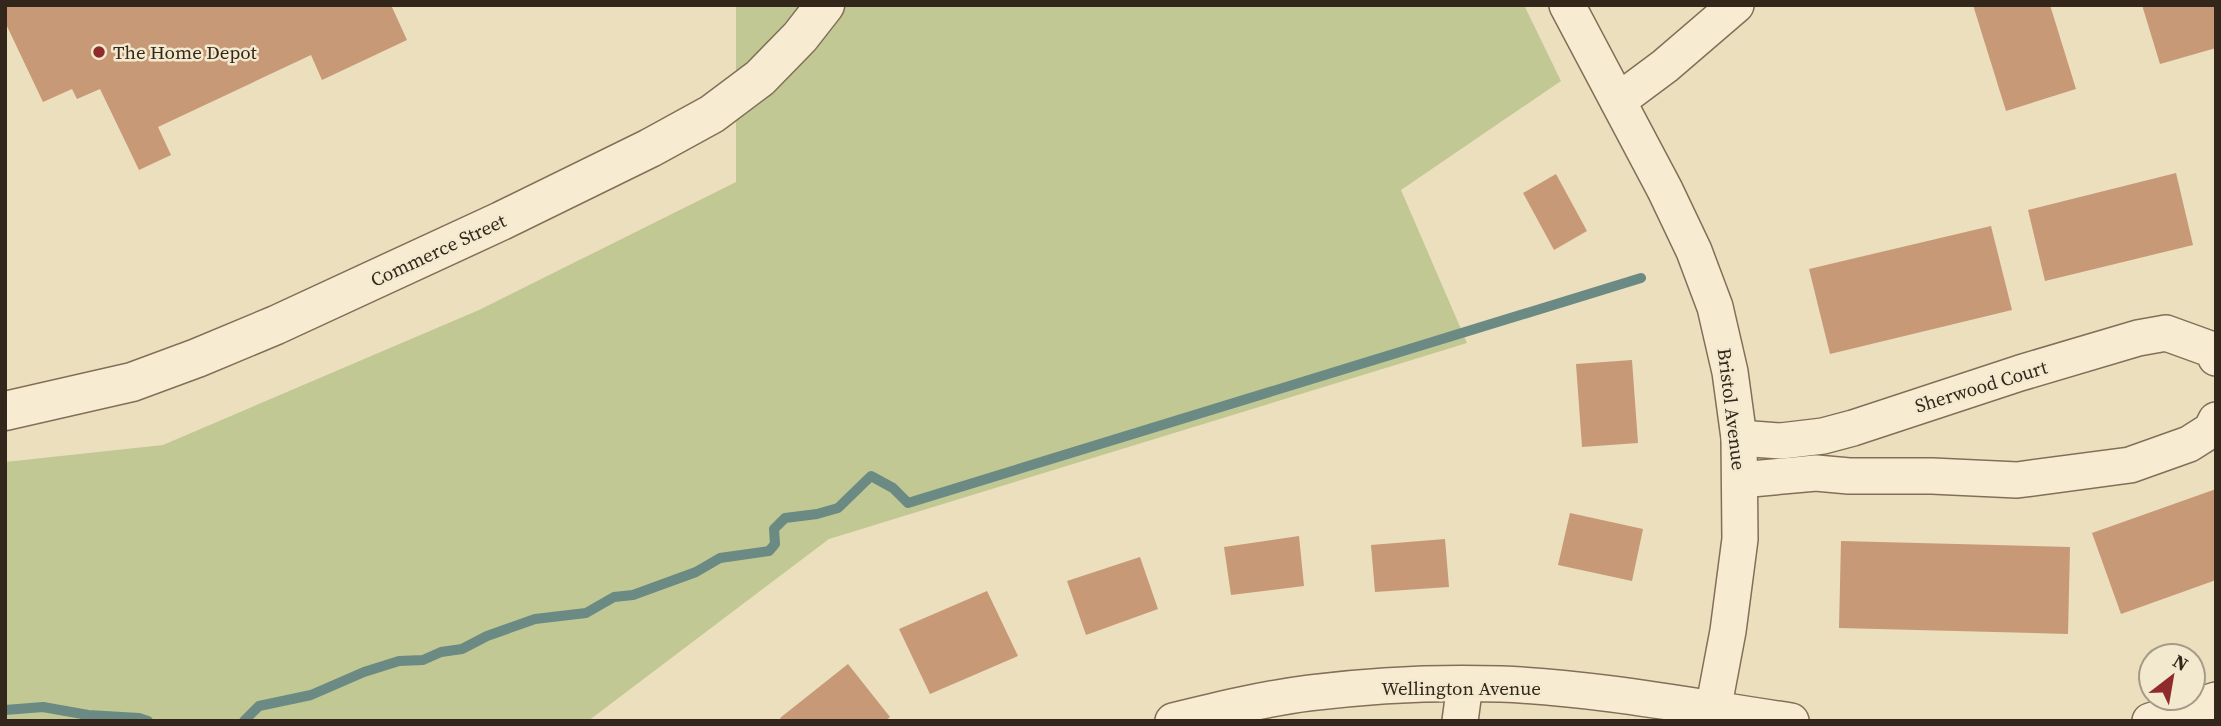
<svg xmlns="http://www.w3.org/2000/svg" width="2221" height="726" font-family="'Source Serif 4',serif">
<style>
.green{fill:#c1c893}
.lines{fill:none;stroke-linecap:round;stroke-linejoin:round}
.stream{stroke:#6a8a83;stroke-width:10}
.building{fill:#c89976}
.minor-casing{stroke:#836f58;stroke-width:38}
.tertiary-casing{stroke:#836f58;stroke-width:41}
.minor{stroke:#f7ecd1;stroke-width:35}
.tertiary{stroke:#f7ecd1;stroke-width:38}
.poi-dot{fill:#8f2c2b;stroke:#f3e9ce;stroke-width:2.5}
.labels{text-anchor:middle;stroke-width:5;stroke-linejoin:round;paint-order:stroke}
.poi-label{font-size:19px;fill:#33271c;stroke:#f3e9ce;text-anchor:start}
.street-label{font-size:19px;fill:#33271c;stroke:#f3e9ce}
</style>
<rect width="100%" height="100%" fill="#ebdfbe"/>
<path class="green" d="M736 5H1524L1561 81 1401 190 1467 343 829 539 588 721H5V462L163 445 479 310 736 182Z"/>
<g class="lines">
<g class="stream">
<path d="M5 710 43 707 88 715 139 718 148 721"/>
<path d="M244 721 259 706 311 695 364 672 399 661 423 660 441 652 462 649 487 636 535 619 586 613 614 597 633 595 696 572 720 558 769 551 775 544 774 529 785 518 817 514 838 508 871 476 893 488 908 503 1641 278"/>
</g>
</g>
<g class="building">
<path d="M5 5H391L407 40 322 80 311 55 158 127 171 155 139 170 100 89 77 99 72 89 43 102 5 22Z"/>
<path d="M1973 5H2050L2076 89 2006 111Z"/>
<path d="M2142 5H2216V48L2160 64Z"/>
<path d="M2176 173 2193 245 2045 281 2028 210Z"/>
<path d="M1556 174 1587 231 1554 250 1523 193Z"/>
<path d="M1991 226 2012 310 1830 354 1809 269Z"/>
<path d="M1632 360 1638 443 1582 447 1576 364Z"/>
<path d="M2216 489V580L2121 614 2092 533Z"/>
<path d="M1570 513 1643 529 1632 581 1558 565Z"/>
<path d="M1299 536 1304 586 1231 595 1224 547Z"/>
<path d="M1445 539 1449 587 1375 592 1371 545Z"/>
<path d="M1841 541 2070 547 2068 634 1839 628Z"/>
<path d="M1140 557 1158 609 1086 635 1067 581Z"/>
<path d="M987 591 1018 656 930 694 899 629Z"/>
<path d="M848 664 890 717 885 721H782L780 718Z"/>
</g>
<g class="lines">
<g class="minor-casing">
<g id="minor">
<path d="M1567 5 1665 190 1694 251 1715 307 1730 372 1739 438 1740 539 1728 631 1711 721"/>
<path d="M1618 101 1665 66 1736 5"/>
<path d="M1739 438 1781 441 1823 436 1853 428 2020 373 2138 338 2166 333 2213 350 2216 358"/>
<path d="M1740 480 1816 473 1849 476H1932L2017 480 2130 465 2189 444 2211 430 2216 420"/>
<path d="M1173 721C1218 710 1263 699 1309 693 1372 685 1437 682 1501 684 1598 688 1695 707 1791 721"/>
<path d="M1460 721 1465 684"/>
<path d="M2150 721 2216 700"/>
</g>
</g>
<g class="tertiary-casing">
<path id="tertiary" d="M5 411 132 382 197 358 276 325 501 221 650 148 712 114 760 78 800 37 825 5"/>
</g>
<use href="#minor" class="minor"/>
<use href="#tertiary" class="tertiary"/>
</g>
<circle class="poi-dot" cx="99" cy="52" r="7"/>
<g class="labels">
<g class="poi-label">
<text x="113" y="59">The Home Depot</text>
</g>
<g class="street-label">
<text transform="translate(438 250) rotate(-25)" y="7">Commerce Street</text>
<text transform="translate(1981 386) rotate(-17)" y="7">Sherwood Court</text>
<text transform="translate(1732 409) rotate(83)" y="7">Bristol Avenue</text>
<text x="1461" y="695">Wellington Avenue</text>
</g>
</g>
<rect width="2221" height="726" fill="none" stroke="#33271c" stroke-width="14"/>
<g transform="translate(2172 677) rotate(31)"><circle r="33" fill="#f3e9ce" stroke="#a69b87" stroke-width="2"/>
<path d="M0-5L12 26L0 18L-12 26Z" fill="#8f2c2b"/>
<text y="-10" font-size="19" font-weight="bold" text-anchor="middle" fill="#33271c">N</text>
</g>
</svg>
